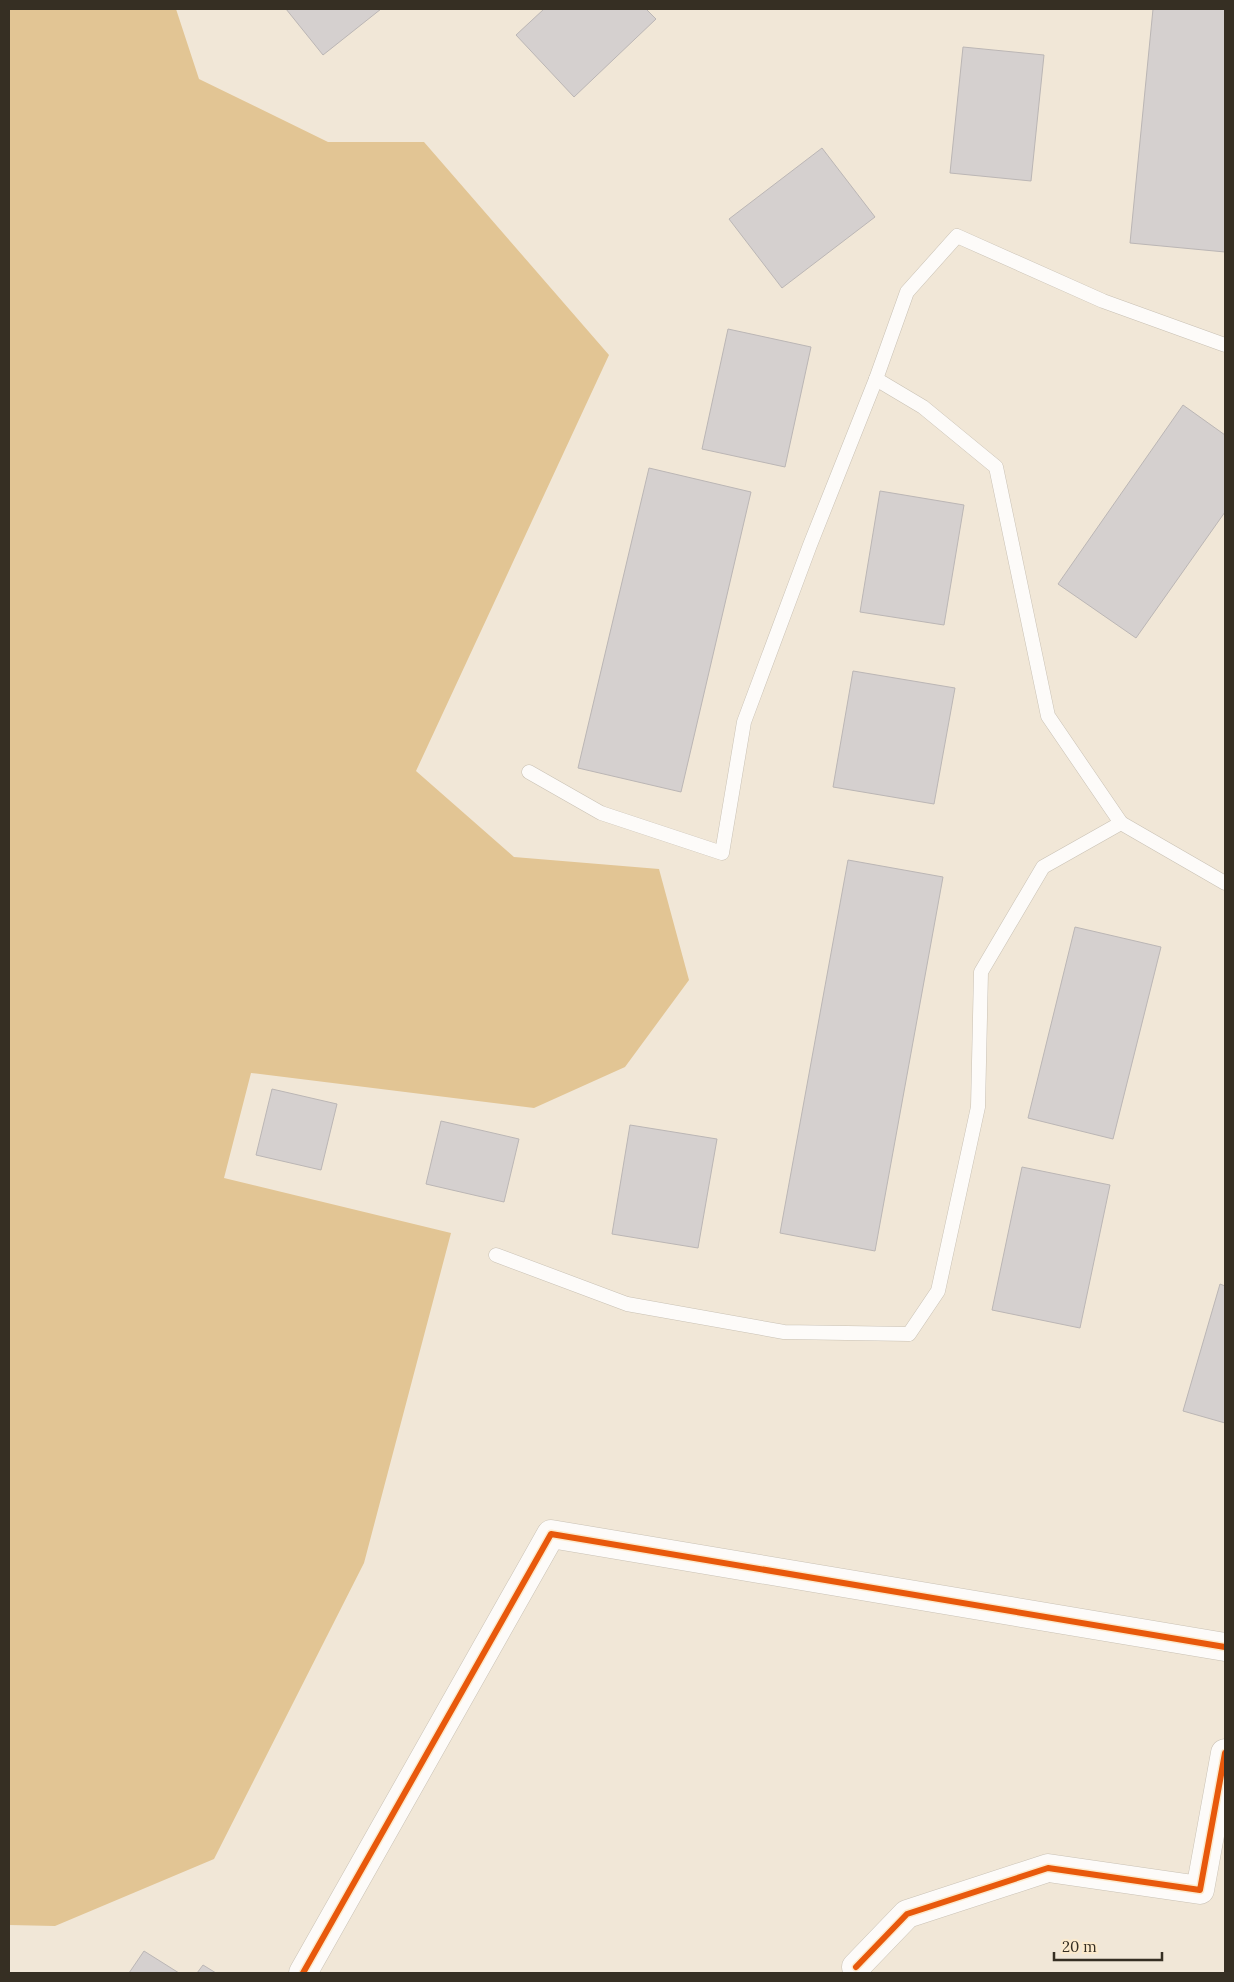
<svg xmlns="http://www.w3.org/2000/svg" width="1234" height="1982" font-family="Lora,serif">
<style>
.forest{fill:#e2c594}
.building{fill:#d5d0cf;stroke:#bbb6b5}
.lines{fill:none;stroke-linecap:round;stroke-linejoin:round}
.lane-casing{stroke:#c9c1b4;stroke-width:15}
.street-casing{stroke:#c9c1b4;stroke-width:29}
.lane{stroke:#fdfbf9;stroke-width:14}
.street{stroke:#fdfbf9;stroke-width:28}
.cycleway-casing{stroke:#fceacc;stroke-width:9}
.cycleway{stroke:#e8590c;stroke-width:6}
</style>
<rect width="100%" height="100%" fill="#f1e7d7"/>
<path class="forest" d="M9 9H176L199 79 328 142H424L609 355 416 771 514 857 659 869 689 980 625 1067 534 1108 251 1073 224 1178 451 1233 364 1563 214 1859 55 1926 9 1925Z"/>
<g class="building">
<path d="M286 9H381L323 55Z"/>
<path d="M544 9H646L656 19 574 97 516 35Z"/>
<path d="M1153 9H1225V252L1130 243Z"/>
<path d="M963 47 1044 55 1031 181 950 173Z"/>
<path d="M822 148 875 217 782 288 729 219Z"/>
<path d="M728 329 811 347 785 467 702 449Z"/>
<path d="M1183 405 1225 435V512L1136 638 1058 584Z"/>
<path d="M649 468 751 492 681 792 578 768Z"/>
<path d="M880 491 964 505 944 625 860 612Z"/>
<path d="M853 671 955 688 934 804 833 787Z"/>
<path d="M848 860 943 877 875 1251 780 1233Z"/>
<path d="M1075 927 1161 947 1113 1139 1028 1118Z"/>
<path d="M272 1089 337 1104 321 1170 256 1155Z"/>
<path d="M441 1121 519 1139 504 1202 426 1184Z"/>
<path d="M630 1125 717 1139 698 1248 612 1234Z"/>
<path d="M1022 1167 1110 1185 1080 1328 992 1310Z"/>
<path d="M1220 1284 1225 1286V1423L1183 1411Z"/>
<path d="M144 1951 179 1973H129Z"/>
<path d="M203 1965 216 1973H197Z"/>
</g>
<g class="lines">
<g class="lane-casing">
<g id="lane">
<path d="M876 379 907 292 957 236 1103 301 1225 345"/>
<path d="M529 772 601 813 722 853 744 722 810 545 876 379 923 407 996 467 1048 716 1121 823 1225 883"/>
<path d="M496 1255 627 1304 784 1332 909 1334 938 1291 978 1107 981 972 1043 867 1121 823"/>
</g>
</g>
<g class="street-casing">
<g id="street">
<path d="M856 1967 907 1914 1048 1868 1200 1890 1225 1753"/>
<path d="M303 1973 551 1534 1225 1647"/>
</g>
</g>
<use href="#lane" class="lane"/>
<use href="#street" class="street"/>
<g class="cycleway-casing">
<g id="cycleway">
<path d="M856 1967 907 1914 1048 1868 1200 1890 1225 1753"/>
<path d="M303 1973 551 1534 1225 1647"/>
</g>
</g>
<use href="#cycleway" class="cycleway"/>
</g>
<rect width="1234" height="1982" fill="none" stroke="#362f23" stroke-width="20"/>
<path d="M1054 1952v8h108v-8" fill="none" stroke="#362f23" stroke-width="2.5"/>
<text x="1062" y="1952" font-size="15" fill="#362f23" stroke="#fceacc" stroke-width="4" paint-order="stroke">20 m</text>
</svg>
